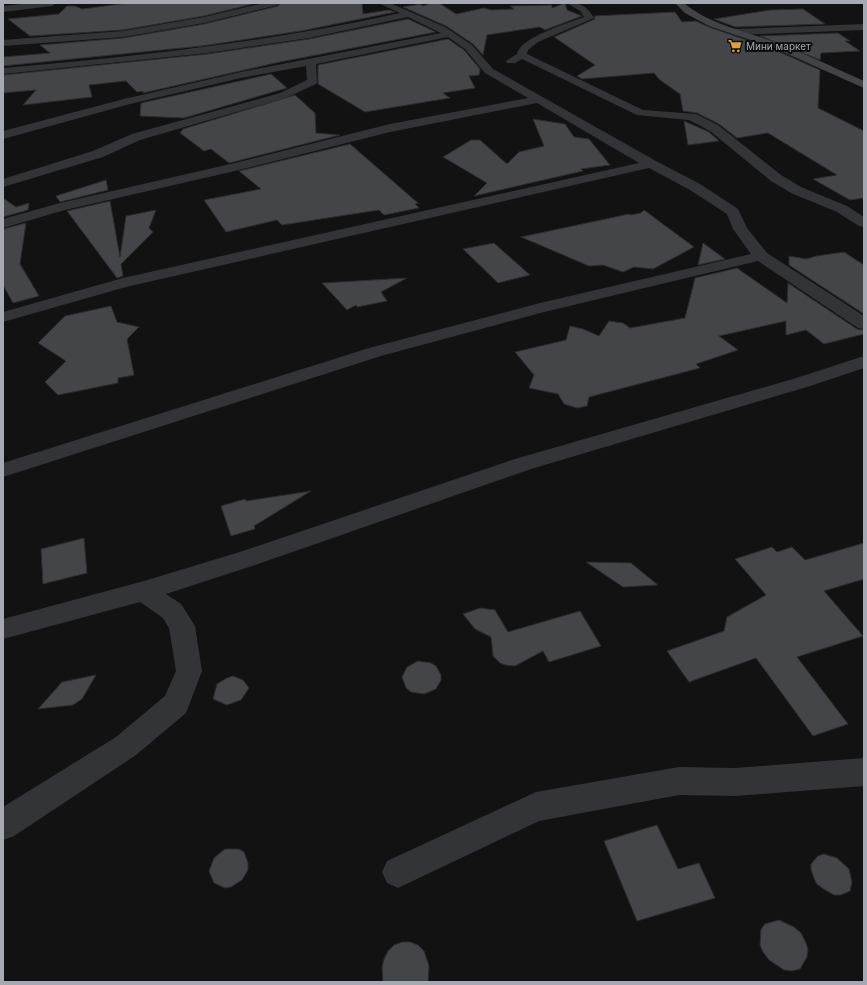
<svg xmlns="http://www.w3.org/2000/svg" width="867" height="985" font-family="Inter,sans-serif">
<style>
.building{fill:#444548;stroke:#2c2c2f}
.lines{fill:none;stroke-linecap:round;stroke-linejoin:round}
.minor{fill:#333437;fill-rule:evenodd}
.secondary{fill:#414347;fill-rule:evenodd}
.labels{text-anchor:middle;stroke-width:4;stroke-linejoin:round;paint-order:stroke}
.far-poi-label{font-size:10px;fill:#a5aab2;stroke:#0d0d0e;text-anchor:start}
</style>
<rect width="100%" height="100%" fill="#121213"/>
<g class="building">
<path d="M128 3H257L204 16 123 30 30 36 8 19 59 14 67 6H75L82 9Z"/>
<path d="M280 3H362L363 14 389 10 395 12 301 31 202 46 3 66V57L50 53 40 45 123 38 204 24 278 6Z"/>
<path d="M432 3H439L456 14 484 8 491 10 514 9 510 6 552 5V8L565 3 567 10 582 16 545 30 540 27 487 35 483 55 473 44 446 26 403 7 420 4 423 6Z"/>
<path d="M803 9 825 24 735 27 714 19 770 10Z"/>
<path d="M675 12 682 22 696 21 709 27 773 49 820 70 818 108 864 131V198L850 200 813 179 837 175 768 133 737 138 719 124 697 113 683 111 680 94 660 80 654 73 582 79 577 76 595 65 554 37 595 19 594 16Z"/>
<path d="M408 19 436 32 280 62 143 93V91L137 92 126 81 89 85 92 97 23 105 36 90 3 93V75L207 54 309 39Z"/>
<path d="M838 33 850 41H845L860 51 821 53 820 60 760 36Z"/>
<path d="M448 39 464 50 480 69 479 75 469 76 475 88 443 93 450 98 365 112 318 84V65Z"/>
<path d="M271 74 287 88 184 118 140 116 141 103Z"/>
<path d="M295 95 315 113 316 133 340 135 229 163 211 149 204 151 180 133 183 129Z"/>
<path d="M533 119 565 124 574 137 589 139 610 165 581 169 583 171 474 196 487 183 443 157 471 140H480L507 164 519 152 544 146Z"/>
<path d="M684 121 709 132 719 141 688 145Z"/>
<path d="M350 144 418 203 415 204 419 208 384 215 379 210 282 225 277 220 226 232 204 200 261 189 239 171Z"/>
<path d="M106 180 108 190 60 202 56 196Z"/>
<path d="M3 198 16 207 29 203 28 210 3 217Z"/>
<path d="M110 201 120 257 126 216 156 210 149 228 153 232 121 264 123 276 117 278 67 211Z"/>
<path d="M644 210 694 247 653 269 634 267 623 272 603 265 589 266 521 237 629 214 631 215 641 213Z"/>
<path d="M26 223 20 264 39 296 13 303 3 285V229Z"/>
<path d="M494 243 530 275 498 283 463 249Z"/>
<path d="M703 243 725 259 698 265Z"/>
<path d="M844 252 864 265V314L789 265V256L806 259 816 256Z"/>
<path d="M737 268 787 303 788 283 857 329 864 330V334L824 344 806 330 786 335V321L719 336 738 350 696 364 700 368 589 397 587 406 577 408 564 404 558 394 529 388 534 375 515 352 566 340 570 326 583 329 599 336 609 321 623 323 630 328 685 318 695 278Z"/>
<path d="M407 278 381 292 387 301 357 307 356 305 347 310 322 283Z"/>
<path d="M111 306 117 322 139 327 127 339 134 375 118 378V383L58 395 45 382 66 361 38 343 65 316Z"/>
<path d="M311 491 254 526 255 529 231 536 221 506 245 499 246 501Z"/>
<path d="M84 538 87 573 43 584 41 549Z"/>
<path d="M864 543V579L824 591 863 636 797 657 848 724 813 736 756 658 689 682 667 651 724 631 727 617 766 595 735 559 772 547 777 552 792 547 805 560Z"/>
<path d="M586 562 631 563 658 585 623 587Z"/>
<path d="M480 608 495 610 508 632 580 611 601 646 549 662 543 651 515 666 505 665 500 663 493 656 491 637 475 629 463 614Z"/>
<path d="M418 661 431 663 436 666 441 675V680L436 689 424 694 411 692 406 688 402 677 407 667Z"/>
<path d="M96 675 82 699 73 705 38 709 62 682Z"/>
<path d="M233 676 243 680 249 688 241 700 227 705 213 699 217 684 227 678Z"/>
<path d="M657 825 678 869 699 863 715 898 637 921 604 841Z"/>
<path d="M225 849H239L244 852 248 863V870L242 880 231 887 225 888 214 883 209 871 214 858Z"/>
<path d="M824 854 837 858 849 869 852 882 850 891 841 895H834L822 888 816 883 811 870V864L818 856Z"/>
<path d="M779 920 794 927 801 933 805 941 808 949 807 957 800 969 792 971 784 970 769 960 763 952 760 945 761 929 765 924Z"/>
<path d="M402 942H410L418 945 424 951 429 966 428 982H383L382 967 384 959 388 951 394 945Z"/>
</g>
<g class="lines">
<g class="minor">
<path d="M31 3H56L52 6 3 12V6Z"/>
<path d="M264 3H279L278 5 204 23 123 37 3 46V40L123 31 204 17Z"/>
<path d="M378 3H390L445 27 472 45 493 69 656 161 700 184 738 209 747 228 767 253 864 316V329L858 328 758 261 544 312 381 356 3 477V463L369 348 540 303 751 254 733 229 727 214 690 190 649 168 126 287 3 322V312L123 278 639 163 537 103 390 132 235 171 65 210 3 228V219L60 203 235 163 390 124 528 98 485 73 465 49 448 37 316 64 317 82 316 84 288 97 140 140 103 157 3 187V179L93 151 132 134 280 93 307 80 306 66 241 78 130 104 3 139V131L124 99 241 72 441 33 408 17 309 38 207 53 3 74V68C136 57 269 42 400 13Z"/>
<path d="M567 3C581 3 587 6 594 18L538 42 528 50 527 54 643 110 696 114 718 125 781 175 801 187 847 206 864 217V227L859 226 837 212 791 193 771 181 710 131 689 120 637 115 522 59 515 63H507L506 61 517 54C520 37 569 23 584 17L580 11Z"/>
<path d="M864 24V30L735 35 730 32 735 29Z"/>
<path d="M864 356V368L807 387 531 469 258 564 166 594 181 604 195 626 202 671 186 713 136 755 14 836 3 840V807L116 737 165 696 176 671 169 628 163 618 140 602 3 639V619L144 581 243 551 515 459 793 379Z"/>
<path d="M864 758V786L735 796 679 795 539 821 398 888 387 883 382 872 387 861 536 792 679 767 735 768Z"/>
</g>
<path class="secondary" d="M675 3H684C710 25 746 31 777 43 806 54 835 68 864 81V88L774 48 709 26 685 13Z"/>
</g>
<defs>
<g id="supermarket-bare" transform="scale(1.08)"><path d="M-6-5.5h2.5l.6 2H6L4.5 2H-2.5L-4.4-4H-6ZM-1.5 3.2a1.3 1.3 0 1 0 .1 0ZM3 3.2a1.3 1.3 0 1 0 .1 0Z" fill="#dc9e40" stroke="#0d0d0e" stroke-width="2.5" paint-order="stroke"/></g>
</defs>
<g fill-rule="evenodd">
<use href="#supermarket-bare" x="735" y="46"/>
</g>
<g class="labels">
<g class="far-poi-label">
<text x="746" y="50">Мини маркет</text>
</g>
</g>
<rect width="867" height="985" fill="none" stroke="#a5aab2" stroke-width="8"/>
</svg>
